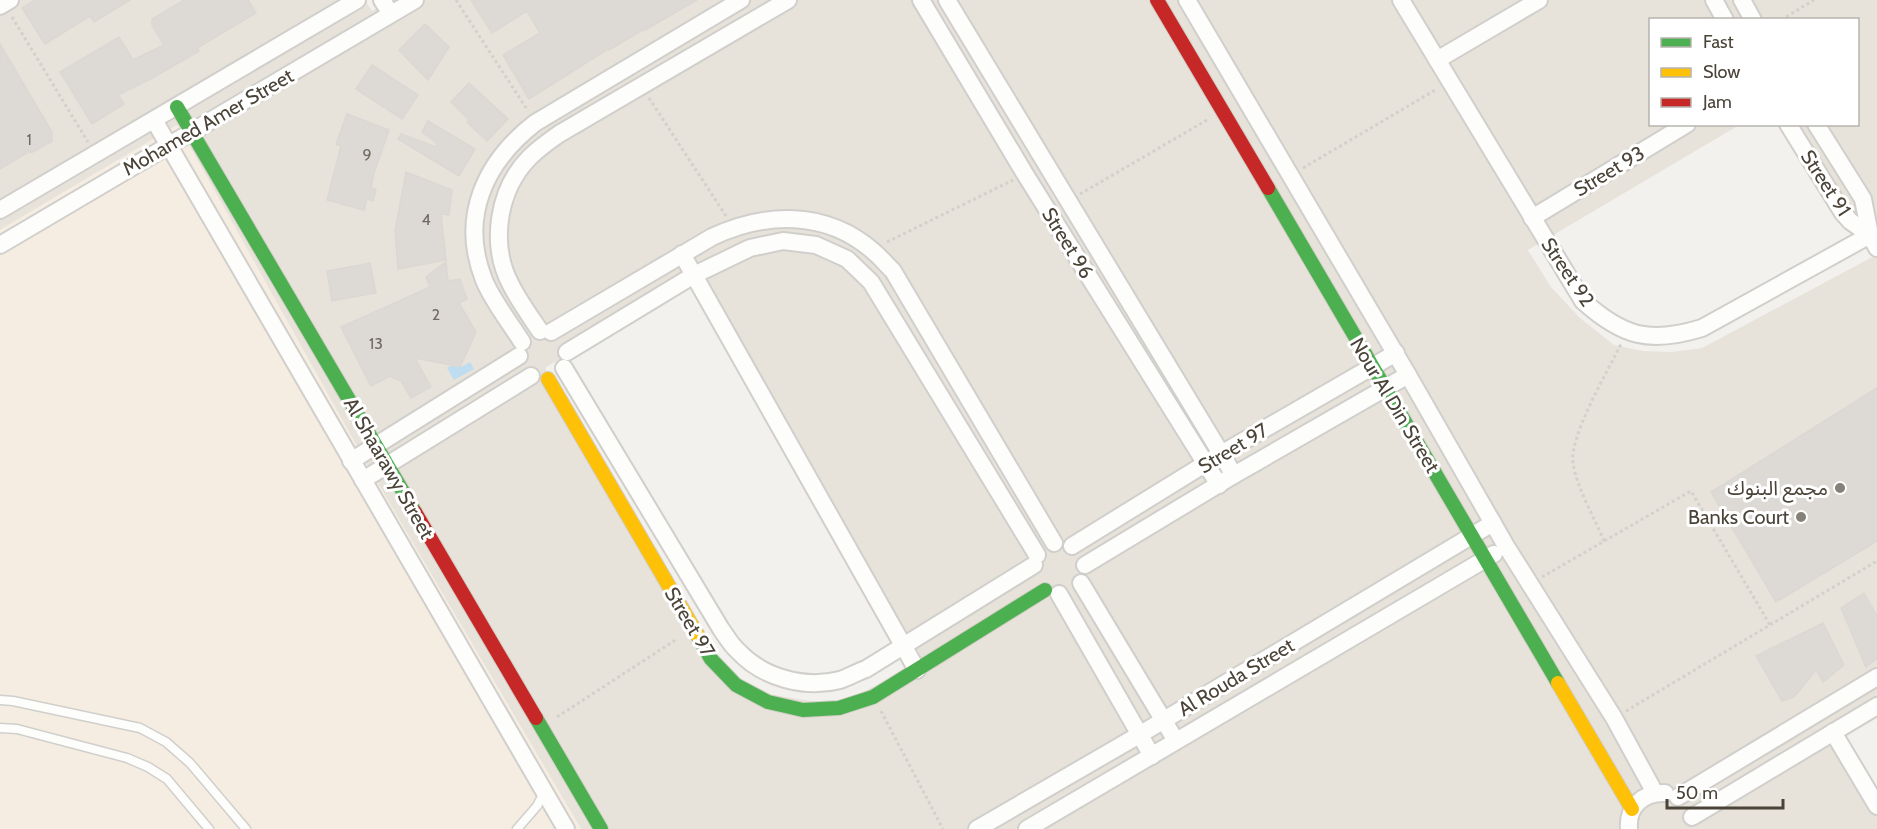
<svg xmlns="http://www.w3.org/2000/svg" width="1877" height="829" font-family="Cabin,'Noto Sans Arabic',sans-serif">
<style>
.residential{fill:#e7e3db;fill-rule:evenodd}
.commercial{fill:#f5ede1}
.water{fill:#beddf1}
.building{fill:#dddad6;stroke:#dbd8d3;stroke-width:1.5}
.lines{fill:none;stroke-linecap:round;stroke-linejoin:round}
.lane-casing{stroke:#d1cfcb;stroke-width:11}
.street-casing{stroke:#d1cfcb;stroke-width:20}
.fast-casing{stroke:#d2cec5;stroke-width:16}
.slow-casing{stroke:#d2cec5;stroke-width:16}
.jam-casing{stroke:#d2cec5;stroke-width:16}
.path{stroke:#d3d1cc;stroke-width:3;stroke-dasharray:3 3;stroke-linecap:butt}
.lane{stroke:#fdfdfc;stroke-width:8}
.street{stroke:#fdfdfc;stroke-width:16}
.fast{stroke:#4caf50;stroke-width:14}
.slow{stroke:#ffc107;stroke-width:14}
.jam{stroke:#c62828;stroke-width:14}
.poi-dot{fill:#858078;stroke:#fff;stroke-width:2}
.labels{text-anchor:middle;stroke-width:6;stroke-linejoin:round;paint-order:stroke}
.number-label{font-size:16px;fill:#706a60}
.street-label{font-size:20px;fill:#4a4338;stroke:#fff}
.poi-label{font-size:20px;fill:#4a4338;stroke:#fff;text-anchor:end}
</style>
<rect width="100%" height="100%" fill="#f3f1ee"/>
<path class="residential" d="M0 0H365L372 11 391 0H1877V708L1830 736 1877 813V829H581L373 475 177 125 0 230ZM1650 20H1858V124L1800 125 1876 255 1702 348 1672 352 1643 351 1614 345 1580 318 1551 287 1528 250 1741 124H1650ZM701 273 924 662 836 705 761 693 730 672 707 641 545 368Z"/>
<path class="commercial" d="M178 125 373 475 581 829H0V230Z"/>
<path class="water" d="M470 362 474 369 454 380 447 368 451 366 461 367Z"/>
<g class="building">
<path d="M35 0H130L94 22 90 16 45 44 22 8Z"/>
<path d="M184 0H248L256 13 197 48 199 51 154 77 118 95 124 104 92 124 60 72 119 37 133 60 164 45 152 25V19Z"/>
<path d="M471 0H697L645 30 644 29 609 50 608 49 529 99 503 55 540 33 527 11 492 33Z"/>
<path d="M425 24 449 47 428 80 399 50Z"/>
<path d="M0 44 52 132V141L31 153 30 151 0 169Z"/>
<path d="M372 65 418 95 402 119 356 89Z"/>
<path d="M469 83 508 119 487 141 467 122 469 120 451 102Z"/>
<path d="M347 114 389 130 374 173 371 188 376 189 373 201 367 199 364 210 327 200 341 146 336 144Z"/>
<path d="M428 121 475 149 459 176 398 139 401 134 436 147 437 143 422 132Z"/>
<path d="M406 172 452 190 449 215 441 214 446 260 398 269 395 231Z"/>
<path d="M446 262 448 281 460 279 467 299 459 303 476 332 460 367 415 358 431 387 411 398 401 381 390 376 371 386 341 327 430 287 426 277Z"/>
<path d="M370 263 376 293 332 301 327 271Z"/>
<path d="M1877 388V541L1776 602 1711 492Z"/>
<path d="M1864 593 1877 616V658L1866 667 1841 608Z"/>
<path d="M1823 623 1844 665 1823 682 1816 670 1794 697 1782 701 1756 656Z"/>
</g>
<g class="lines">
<g class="lane-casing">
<g id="lane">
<path d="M0 700 13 701 140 728 166 742 190 763 246 829"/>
<path d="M0 728 17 729 127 758 148 767 167 779 209 829"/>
<path d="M517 829 537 806 544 793"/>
</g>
</g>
<g class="street-casing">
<g id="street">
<path d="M382 0 391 14"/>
<path d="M921 0 1025 174 1219 485"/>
<path d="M947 0 1234 475"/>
<path d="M1187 0 1408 375 1506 546 1614 718 1655 793"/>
<path d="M1401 0 1583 301C1623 337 1650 344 1702 328L1870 235"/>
<path d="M1714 0 1725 20"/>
<path d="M1742 0 1753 20"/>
<path d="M0 6 10 0"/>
<path d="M1437 60 1539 0"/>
<path d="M154 120 566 829"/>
<path d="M1788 124 1843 213 1850 221 1870 235"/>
<path d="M1816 124 1863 199 1870 235 1877 248"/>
<path d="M0 210 357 0"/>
<path d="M1532 218 1687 124"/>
<path d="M0 245 415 0"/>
<path d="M682 254 917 670"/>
<path d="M540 331C530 316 519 301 511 285 489 244 498 189 530 157 539 148 549 141 559 134L788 0"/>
<path d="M551 332 712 237C765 212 826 210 873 251 880 257 886 264 893 271L1054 543"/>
<path d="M522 342C510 323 492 300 484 280 459 217 485 162 535 123L741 0"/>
<path d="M567 352 694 275 750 248 783 241 816 245 847 259 871 282 1037 555"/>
<path d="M564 368 721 629C726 636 731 645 738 651 763 678 805 689 840 680 849 677 857 672 866 669L1034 565"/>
<path d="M351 461 519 356"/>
<path d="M363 480 531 376"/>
<path d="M1072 546 1221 454 1396 353"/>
<path d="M1085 565 1234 475 1408 375"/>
<path d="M1081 583 1176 741"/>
<path d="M1059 594 1152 756"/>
<path d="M1833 732 1877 806"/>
<path d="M1678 797 1877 677"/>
<path d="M1692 817 1877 706"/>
<path d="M977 829 1139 735 1493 523"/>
<path d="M1027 829 1494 554"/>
<path d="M1629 829C1627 807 1643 792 1665 793"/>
</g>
</g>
<g class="fast-casing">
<g id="fast">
<path d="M177 107 415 512"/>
<path d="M1268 188 1558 683"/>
<path d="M698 636 711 659 736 685 768 702 803 710 839 708 873 697 1045 590"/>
<path d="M536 718 601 829"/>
</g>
</g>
<g class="slow-casing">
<g id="slow">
<path d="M548 379 698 636"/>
<path d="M1558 683 1632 809"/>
</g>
</g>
<g class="jam-casing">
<g id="jam">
<path d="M1157 0 1268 188"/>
<path d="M415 512 536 718"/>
</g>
</g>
<g class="path">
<path d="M456 0 528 111"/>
<path d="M12 17 88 142"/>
<path d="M1781 20 1814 0"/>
<path d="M649 98 726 216"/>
<path d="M1303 168 1437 89"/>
<path d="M1080 194 1207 120"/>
<path d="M887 242 1013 180"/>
<path d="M1604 541C1595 519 1576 486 1573 463 1569 436 1608 371 1621 344"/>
<path d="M1542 577 1691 491 1770 625"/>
<path d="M881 711 943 829"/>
<path d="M1626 711 1877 561"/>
<path d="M557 717 677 639"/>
</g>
<use href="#lane" class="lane"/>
<use href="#street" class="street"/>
<use href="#fast" class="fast"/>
<use href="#slow" class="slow"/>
<use href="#jam" class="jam"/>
</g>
<g class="poi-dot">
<circle cx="1840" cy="488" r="6"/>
<circle cx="1801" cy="517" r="6"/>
</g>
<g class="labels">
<g class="number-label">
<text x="29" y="145">1</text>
<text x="367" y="160">9</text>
<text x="426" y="225">4</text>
<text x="436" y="320">2</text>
<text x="376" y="349">13</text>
</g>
<g class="street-label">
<text transform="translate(208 122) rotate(-30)" y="7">Mohamed Amer Street</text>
<text transform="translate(1609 171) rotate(-31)" y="7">Street 93</text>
<text transform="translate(1826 183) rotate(57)" y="7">Street 91</text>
<text transform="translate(1068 243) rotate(58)" y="7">Street 96</text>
<text transform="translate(1568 272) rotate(56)" y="7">Street 92</text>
<text transform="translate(1395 405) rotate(59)" y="7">Nour Al Din Street</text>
<text transform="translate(1233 448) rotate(-31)" y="7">Street 97</text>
<text transform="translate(389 468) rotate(60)" y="7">Al Shaarawy Street</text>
<text transform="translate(690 622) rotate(59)" y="7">Street 97</text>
<text transform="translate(1236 677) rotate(-31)" y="7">Al Rouda Street</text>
</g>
<g class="poi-label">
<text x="1828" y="495">مجمع البنوك</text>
<text x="1789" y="524">Banks Court</text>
</g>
</g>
<rect x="1649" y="18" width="210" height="108" fill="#ffffff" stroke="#b7b4af" stroke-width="1.5"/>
<rect x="1661" y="38" width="30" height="9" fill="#4caf50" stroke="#b7b4af" stroke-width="1.5"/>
<text x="1703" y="48" font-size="18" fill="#4a4338">Fast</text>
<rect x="1661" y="68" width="30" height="9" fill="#ffc107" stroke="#b7b4af" stroke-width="1.5"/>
<text x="1703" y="78" font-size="18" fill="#4a4338">Slow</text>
<rect x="1661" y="98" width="30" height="9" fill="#c62828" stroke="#b7b4af" stroke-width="1.5"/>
<text x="1703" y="108" font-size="18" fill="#4a4338">Jam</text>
<path d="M1667 799v9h116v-9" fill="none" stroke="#4a4338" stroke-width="3"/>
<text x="1676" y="799" font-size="18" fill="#4a4338" stroke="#ffffff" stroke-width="4.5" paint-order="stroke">50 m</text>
</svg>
